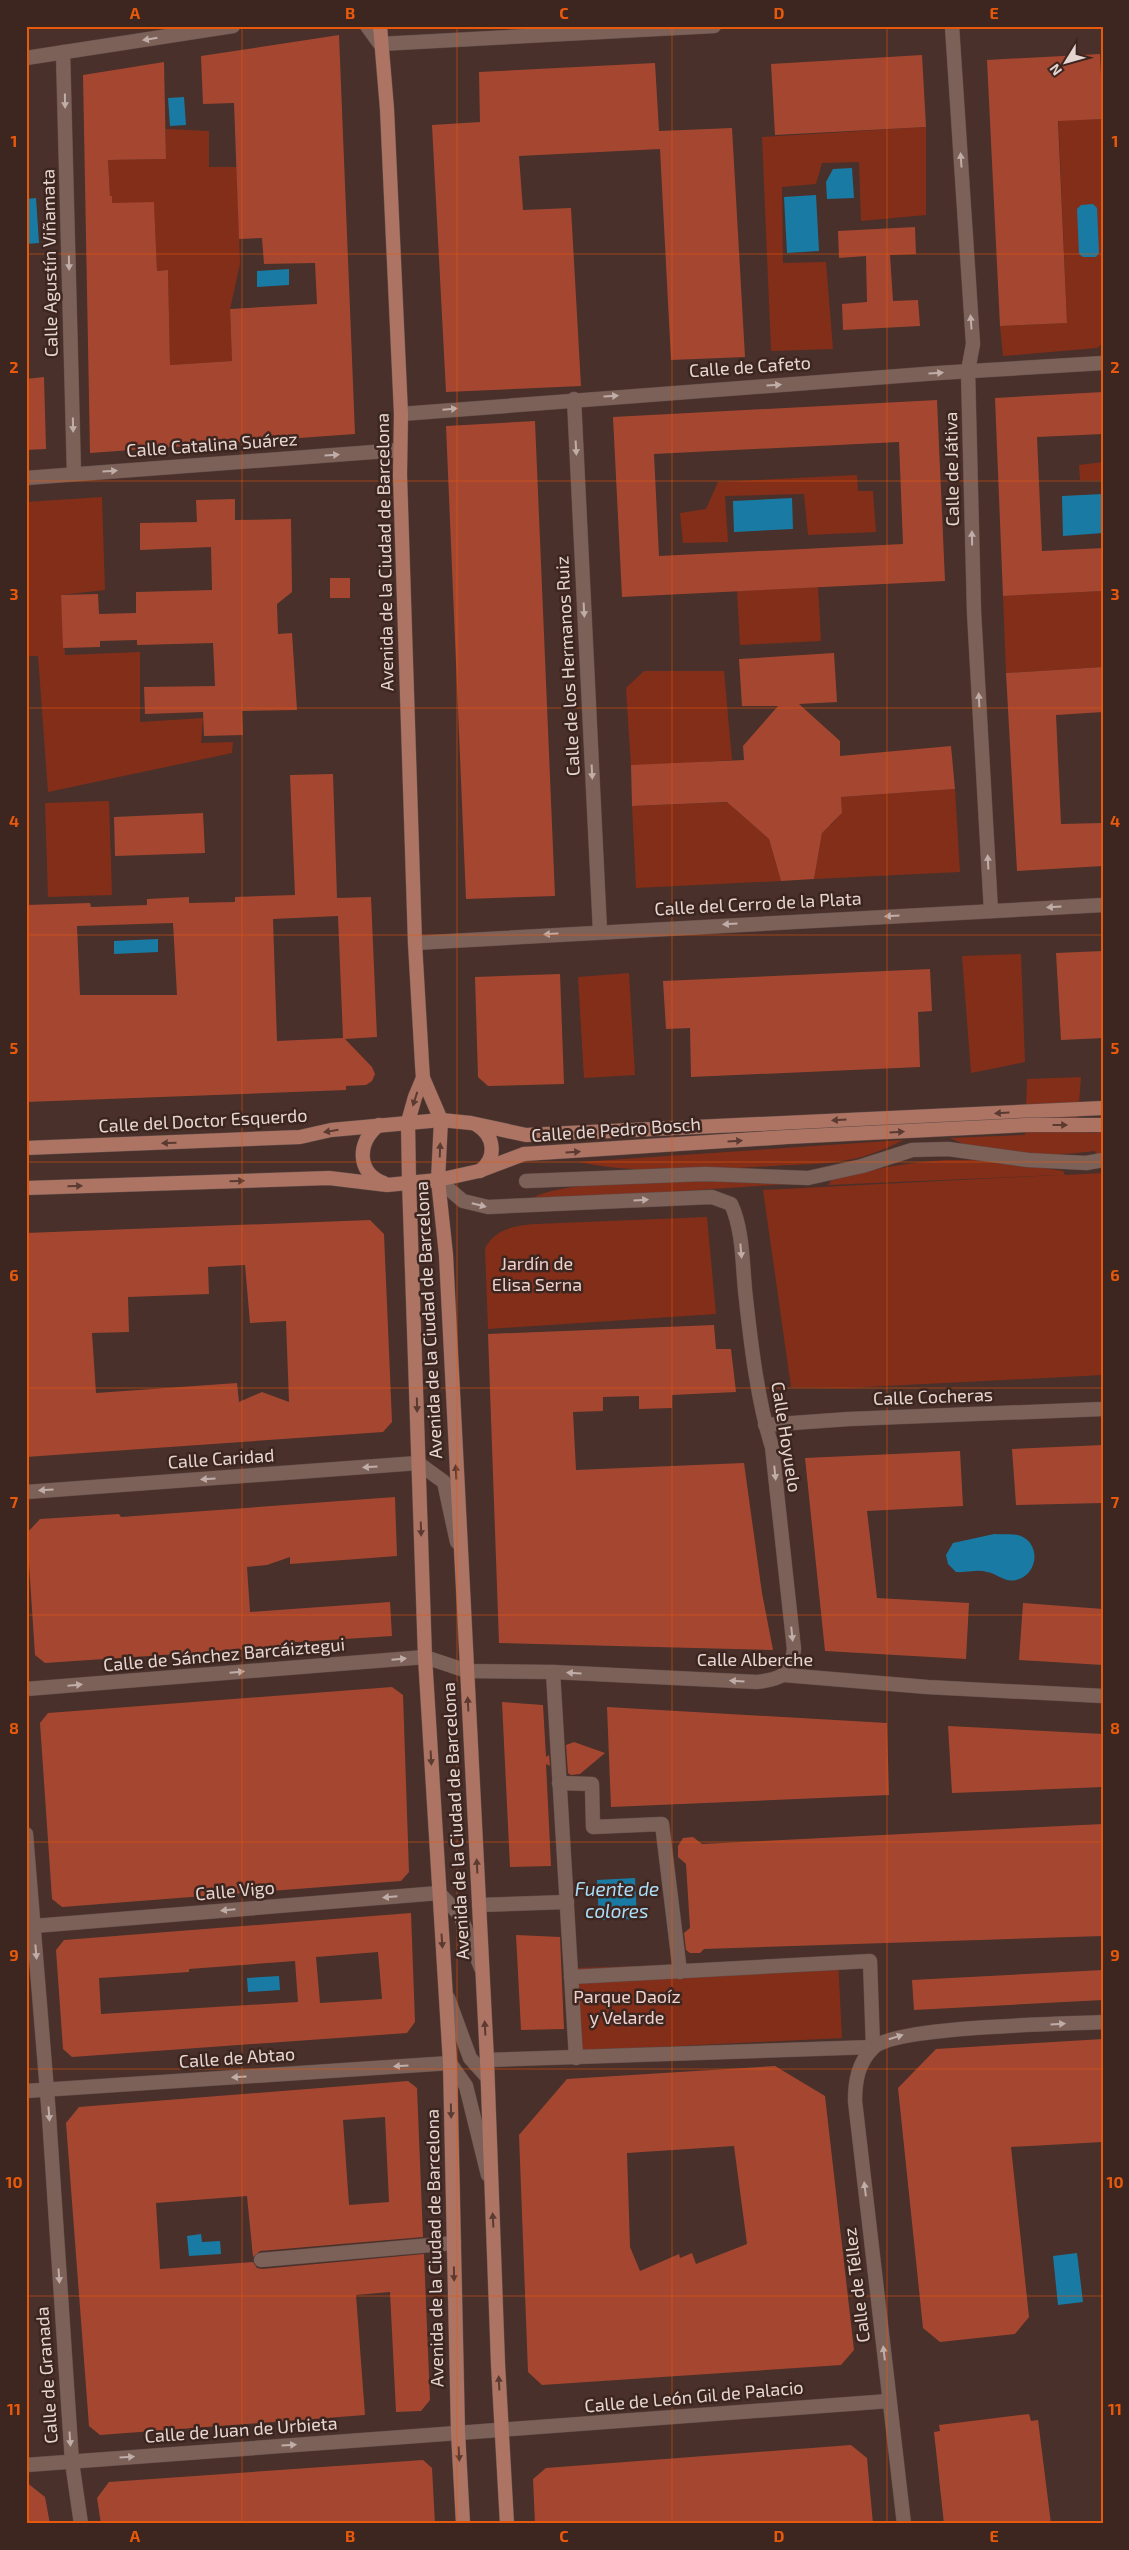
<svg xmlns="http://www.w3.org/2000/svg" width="1129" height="2550" font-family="'Exo 2',sans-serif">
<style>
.green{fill:#832e19}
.water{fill:#197ba3}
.building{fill:#a54730;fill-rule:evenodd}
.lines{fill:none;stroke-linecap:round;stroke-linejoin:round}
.pedestrian-casing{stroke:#624d48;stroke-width:15}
.minor-casing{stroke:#624d48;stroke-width:15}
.primary-casing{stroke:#624d48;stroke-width:15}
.pedestrian{stroke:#7c6159;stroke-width:14}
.minor{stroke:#7c6159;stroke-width:14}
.primary{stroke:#ad7464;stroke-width:14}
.primary-bridge-casing{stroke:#624d48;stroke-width:15;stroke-linecap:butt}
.primary-bridge{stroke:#ad7464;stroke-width:14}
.oneway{fill:#c1ada8}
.oneway2{fill:#5a3a31}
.grid{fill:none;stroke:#e8590c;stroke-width:1;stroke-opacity:0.55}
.labels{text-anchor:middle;stroke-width:5;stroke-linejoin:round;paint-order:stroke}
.street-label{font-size:18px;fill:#e6d6d2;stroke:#3e2620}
.park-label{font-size:18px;fill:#eed2cb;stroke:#3e2620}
.water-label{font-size:19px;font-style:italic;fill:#abdef9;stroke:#3e2620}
.neatline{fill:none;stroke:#e8590c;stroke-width:2}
.grid-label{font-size:16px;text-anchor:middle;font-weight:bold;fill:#e8590c}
</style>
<rect width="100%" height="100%" fill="#49302a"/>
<g class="green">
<path d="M1058 110 1078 120 1103 119V343L1097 348 1003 356 1000 326 1067 323Z"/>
<path d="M926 127V215L861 221 859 162 822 163 816 184 782 187 783 263 826 262 833 349 771 351 762 137Z"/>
<path d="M166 129 209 131V167H237L240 264 230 309 232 361 170 365 168 270 157 271 154 203H112V196H110L108 160 166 159Z"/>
<path d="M1103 462V480H1080L1079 465Z"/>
<path d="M857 475 858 491H873L876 532 808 535 804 494 725 496 728 542 683 543 680 513 706 509 718 482Z"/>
<path d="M102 497 105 590 61 595 65 655 140 652V722L203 718 201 743 233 742 232 753 48 792 38 656H26V502Z"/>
<path d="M818 587 821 641 740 645 737 591Z"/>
<path d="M1103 591V667L1006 673 1003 596Z"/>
<path d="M644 671H724L732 760 631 767 626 688Z"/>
<path d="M955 789 960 872 814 879 822 833 820 825H831L842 813 841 797Z"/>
<path d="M109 801 112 895 48 897 45 803Z"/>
<path d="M734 802 735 809 769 839 781 881 636 888 632 806Z"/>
<path d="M1021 954 1025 1062 971 1073 962 956Z"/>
<path d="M629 973 635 1075 584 1078 578 977Z"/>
<path d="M1081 1077 1077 1132 1098 1133 1103 1093V1154H1096L1095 1151C1055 1156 989 1158 950 1138L1025 1135 1027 1079Z"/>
<path d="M904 1140C885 1149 867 1157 847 1160 823 1165 798 1164 774 1166 716 1169 635 1175 579 1162Z"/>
<path d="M945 1160H993L1063 1171 1065 1175 1103 1173V1375L846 1388 791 1387 763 1190 1058 1175 828 1185 832 1180C869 1169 906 1163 945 1160Z"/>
<path d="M671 1180 786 1184 538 1201 533 1198C558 1183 640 1182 671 1180Z"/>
<path d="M707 1217 716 1314 488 1329 485 1248C496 1229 515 1225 536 1224Z"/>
<path d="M838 1960 842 2038 578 2051 575 1968Z"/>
</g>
<g class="water">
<path d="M184 97 186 125 170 126 168 98Z"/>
<path d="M852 168 854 198 827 199 826 182 833 169Z"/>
<path d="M816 195 819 251 787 253 784 197Z"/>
<path d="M36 198 39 243 26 244V199Z"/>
<path d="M1093 204 1097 208 1099 253 1096 257H1083L1079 254 1077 209 1081 205Z"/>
<path d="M289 269V285L257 287V271Z"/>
<path d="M1103 494V533L1063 536 1062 496Z"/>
<path d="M792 498 793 529 734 532 733 501Z"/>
<path d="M158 939V952L114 954V941Z"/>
<path d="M994 1534C1002 1535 1013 1533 1021 1536 1042 1545 1037 1576 1016 1580 1005 1583 998 1574 987 1572 977 1569 967 1573 956 1572L948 1564 946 1555 953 1543Z"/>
<path d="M635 1878 637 1919 599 1920 597 1880Z"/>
<path d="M279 1976 280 1990 248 1992 247 1978Z"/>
<path d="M201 2234 202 2242 220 2241 221 2254 189 2256 187 2236Z"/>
<path d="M1077 2253 1083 2302 1058 2305 1053 2256Z"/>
</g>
<g class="building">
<path d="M339 35 355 434 90 453 83 75 164 62 166 159 108 160 110 196H112V203L154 202 157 271 168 270 170 365 232 361 230 309 317 304 315 263 264 264 262 238 239 239 234 103 203 104 201 56Z"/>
<path d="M1100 54 1103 119 1058 121 1067 323 1000 326 987 60Z"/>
<path d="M922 55 926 127 775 135 771 64Z"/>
<path d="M655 63 659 131 732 128 745 357 671 360 660 149 519 156 523 210 571 208 581 386 446 392 432 125 480 122 479 72Z"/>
<path d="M915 227 916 254 890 255 893 301 918 300 920 326 843 330 842 304 867 302 866 256 839 258 838 231Z"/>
<path d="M44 377 46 449 26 450V379Z"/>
<path d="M1103 392V434L1037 437 1042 551 1103 548V591L1003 596 995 398Z"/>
<path d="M937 400 945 581 622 597 613 417ZM899 442 903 544 659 556 654 454Z"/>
<path d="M535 421 555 896 466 899 446 426Z"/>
<path d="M235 499V520L291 519 292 592 277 604 278 634 292 633 297 710 242 711 243 735 204 736 203 712 145 714 144 687 215 686 213 643 137 645V640L100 641V647L63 648 61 595 98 594 99 614 136 613V592L212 590 211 547 140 550V523L197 522 196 500Z"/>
<rect x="330" y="578" width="20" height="20"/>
<path d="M834 653 837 702 799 704 840 741V756L951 746 955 789 841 797 842 813 822 833 814 879 781 881 769 839 727 802 632 806 631 765 744 760 743 746 778 706H742L739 659Z"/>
<path d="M1103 667V712L1056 715 1061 824 1103 823V866L1017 871 1006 673Z"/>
<path d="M333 774 337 898 371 897 377 1037 345 1039 372 1067 375 1074 372 1081 366 1085 346 1086V1090L26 1102V905L90 903 91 907 147 905V899L189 897V903L235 902V897L295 895 290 775ZM338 916 343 1038 277 1041 273 919ZM173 923 177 995H80L77 926Z"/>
<path d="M203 813 205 853 115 856 114 817Z"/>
<path d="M1103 951V1038L1061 1040 1056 953Z"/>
<path d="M930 969 932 1011 918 1012 920 1067 691 1077 690 1028 666 1029 663 981Z"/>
<path d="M560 974 564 1084 488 1086 478 1077 475 977Z"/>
<path d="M370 1220 384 1234 392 1422 383 1432 26 1457V1233ZM245 1265 250 1323 286 1321 289 1402 262 1392 239 1402 237 1383 96 1393 92 1333 129 1332 128 1297 209 1294 208 1267Z"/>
<path d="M714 1325 716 1349H731L736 1392 672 1395V1408L639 1409V1396L603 1397V1411L573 1412 576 1470 744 1463 762 1593 773 1650 499 1643 488 1334Z"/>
<path d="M1103 1445V1503L1016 1505 1012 1449Z"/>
<path d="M960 1451 963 1506 867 1511 877 1598 969 1603 966 1659 825 1651 805 1458Z"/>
<path d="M395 1497 397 1556 290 1564V1557L267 1565 247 1567 250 1612 390 1602 392 1636 281 1643V1647L45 1663 35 1655 27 1533 40 1519 119 1514 121 1517Z"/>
<path d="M1023 1603 1103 1609V1665L1019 1660Z"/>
<path d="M392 1687 403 1695 409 1872 401 1881 62 1907 52 1899 40 1723 48 1713Z"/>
<path d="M502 1702 543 1705 546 1757 549 1755 550 1766 546 1764 551 1866 510 1867Z"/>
<path d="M607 1707 887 1723 889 1795 611 1807Z"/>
<path d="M948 1726 1103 1734V1787L952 1793Z"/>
<path d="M574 1742 605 1753 580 1774 571 1775 568 1773 566 1745Z"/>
<path d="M1103 1824V1936L704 1949 700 1953H690L686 1950 684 1933 690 1928 686 1864 678 1857V1846L683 1838 693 1837 702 1844Z"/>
<path d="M411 1913 415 2022 407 2033 72 2057 63 2049 56 1950 64 1940ZM378 1952 382 1999 320 2003 316 1957ZM295 1961 298 2002 101 2014 99 1978 189 1972V1969Z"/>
<path d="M516 1935 560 1937 564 2029 521 2030Z"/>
<path d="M1103 1970V2000L914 2010 912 1980Z"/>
<path d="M1103 2039V2142L1011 2147 1029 2317 1015 2334 940 2342 923 2328 898 2088 936 2049Z"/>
<path d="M775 2066 825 2096 854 2350 841 2365 542 2385 528 2372 519 2135 567 2079ZM734 2146 747 2244 696 2264 692 2253 680 2258 679 2254 640 2271 630 2247 627 2153Z"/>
<path d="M408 2081 417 2088 423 2237 260 2251 253 2257 247 2196 156 2203 160 2269 253 2262 257 2268 262 2269 424 2254 430 2400 421 2411 396 2412 390 2292 356 2295 365 2415 100 2435 89 2426 66 2123 79 2107ZM385 2117 389 2202 349 2205 343 2120Z"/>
<path d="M1029 2414 1031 2421 1038 2420 1051 2524H944L934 2432 940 2431 939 2425Z"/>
<path d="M851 2445 867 2458 873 2524H535L533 2479 546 2468Z"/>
<path d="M423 2460 432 2468 435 2524H101L97 2498 109 2482Z"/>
<path d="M26 2482 45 2497 50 2524H26Z"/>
</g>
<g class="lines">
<g class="pedestrian-casing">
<g id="pedestrian">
<path d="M526 1181 705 1174 808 1178 862 1166 912 1150 948 1149 1028 1160 1086 1163 1103 1160"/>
<path d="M553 1672 576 2058"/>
<path d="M784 1675 927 1687 1103 1696"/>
<path d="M559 1783 592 1784 593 1827 662 1824 680 1972"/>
<path d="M479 1905 567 1902"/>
<path d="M487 2060 873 2047 870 1961 571 1977"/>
</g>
</g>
<g class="minor-casing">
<g id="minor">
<path d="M367 26 380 44 714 26"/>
<path d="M952 26 973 344 968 371 974 612 991 911"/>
<path d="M63 52 74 474"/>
<path d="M26 58 233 26"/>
<path d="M574 399 600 931"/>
<path d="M401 414 938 373 1103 363"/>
<path d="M26 478 400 450"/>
<path d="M415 943 1103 905"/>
<path d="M765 1425 849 1419 1103 1409"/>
<path d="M26 1492 418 1463 444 1482 457 1542"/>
<path d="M26 1689 425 1657 467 1671 553 1672 757 1682C782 1679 791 1675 794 1649L772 1447C758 1403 751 1345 746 1299 742 1268 744 1232 731 1204L712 1197 488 1207 463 1201 438 1180"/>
<path d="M26 1834 49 2116 72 2462 81 2524"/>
<path d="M34 1926 439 1893 460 1915 481 1968"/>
<path d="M448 1998 470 2058 487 2077"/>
<path d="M26 2091 450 2063 466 2086 488 2175"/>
<path d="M261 2260 454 2243"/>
<path d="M26 2465 889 2401"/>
<path d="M904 2524 855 2101C855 2081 858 2063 873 2048 894 2026 1064 2024 1103 2022"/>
</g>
</g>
<g class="primary-casing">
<g id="primary">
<path d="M380 26 387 109 401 414 400 475 415 943 422 1064 423 1078 441 1120 438 1180 446 1255 487 2060 498 2364 507 2524"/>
<path d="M423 1078 415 1097 408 1122 409 1181 425 1657 450 2063 458 2432 463 2524"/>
<path d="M379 1125C357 1141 356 1173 384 1183"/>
<path d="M477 1125C495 1136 497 1158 480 1171"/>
<path d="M26 1148 300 1137 331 1130 441 1120 471 1123 526 1135 1103 1108"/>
<path d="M26 1188 329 1178 387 1185 438 1180 479 1171 524 1154"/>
</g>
</g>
<use href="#pedestrian" class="pedestrian"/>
<use href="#minor" class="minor"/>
<use href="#primary" class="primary"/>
<g class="primary-bridge-casing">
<path id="primary-bridge" d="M524 1154 787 1137 1027 1125H1103"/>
</g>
<use href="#primary-bridge" class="primary-bridge"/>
</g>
<defs><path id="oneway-solid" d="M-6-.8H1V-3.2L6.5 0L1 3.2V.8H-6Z" transform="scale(1.25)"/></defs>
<g class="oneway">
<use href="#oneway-solid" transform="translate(150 39) rotate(171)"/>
<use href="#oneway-solid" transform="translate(65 101) rotate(89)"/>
<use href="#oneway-solid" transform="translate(961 160) rotate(-94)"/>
<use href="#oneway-solid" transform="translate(69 263) rotate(89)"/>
<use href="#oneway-solid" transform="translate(971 322) rotate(-94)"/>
<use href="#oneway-solid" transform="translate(936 373) rotate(-4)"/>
<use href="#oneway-solid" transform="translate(774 385) rotate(-4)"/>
<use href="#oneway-solid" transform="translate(611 396) rotate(-4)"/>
<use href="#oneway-solid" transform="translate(450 409) rotate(-5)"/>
<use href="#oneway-solid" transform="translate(73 425) rotate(89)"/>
<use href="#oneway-solid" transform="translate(576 448) rotate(87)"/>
<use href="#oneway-solid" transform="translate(332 455) rotate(-4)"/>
<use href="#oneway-solid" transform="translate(110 471) rotate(-4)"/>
<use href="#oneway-solid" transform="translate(972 538) rotate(-91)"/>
<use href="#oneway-solid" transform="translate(584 610) rotate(87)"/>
<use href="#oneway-solid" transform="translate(979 700) rotate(-93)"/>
<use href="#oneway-solid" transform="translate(592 772) rotate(87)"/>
<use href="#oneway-solid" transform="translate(988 862) rotate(-93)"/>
<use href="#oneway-solid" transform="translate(1054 907) rotate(177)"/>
<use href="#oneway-solid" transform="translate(892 916) rotate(177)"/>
<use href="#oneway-solid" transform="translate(730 924) rotate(177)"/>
<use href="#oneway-solid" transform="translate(551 934) rotate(177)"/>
<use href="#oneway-solid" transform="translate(641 1200) rotate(-3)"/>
<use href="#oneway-solid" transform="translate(479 1205) rotate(14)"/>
<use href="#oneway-solid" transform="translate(741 1251) rotate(85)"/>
<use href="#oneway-solid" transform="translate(370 1467) rotate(176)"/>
<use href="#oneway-solid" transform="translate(775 1473) rotate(84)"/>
<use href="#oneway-solid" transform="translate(208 1479) rotate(176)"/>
<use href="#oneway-solid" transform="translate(46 1490) rotate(176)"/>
<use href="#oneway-solid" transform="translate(792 1634) rotate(84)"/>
<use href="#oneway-solid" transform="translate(399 1659) rotate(-5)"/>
<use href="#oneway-solid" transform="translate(237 1672) rotate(-5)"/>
<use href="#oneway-solid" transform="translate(574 1673) rotate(-177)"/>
<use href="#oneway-solid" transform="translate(737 1681) rotate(-177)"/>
<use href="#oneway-solid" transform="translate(75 1685) rotate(-5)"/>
<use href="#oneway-solid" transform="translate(390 1897) rotate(175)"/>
<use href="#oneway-solid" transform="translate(228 1910) rotate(175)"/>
<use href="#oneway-solid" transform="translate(36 1952) rotate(85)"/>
<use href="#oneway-solid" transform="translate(1058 2024) rotate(-3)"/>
<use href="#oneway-solid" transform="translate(896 2037) rotate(-18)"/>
<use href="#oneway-solid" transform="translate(401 2066) rotate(176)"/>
<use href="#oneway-solid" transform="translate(239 2077) rotate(176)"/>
<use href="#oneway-solid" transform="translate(49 2114) rotate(86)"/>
<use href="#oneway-solid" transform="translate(865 2189) rotate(-97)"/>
<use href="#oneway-solid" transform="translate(59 2276) rotate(86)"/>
<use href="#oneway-solid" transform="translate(884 2353) rotate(-97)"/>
<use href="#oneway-solid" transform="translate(70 2439) rotate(86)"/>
<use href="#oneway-solid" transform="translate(289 2445) rotate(-4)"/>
<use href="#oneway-solid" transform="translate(127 2457) rotate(-4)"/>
</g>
<g class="oneway2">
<use href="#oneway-solid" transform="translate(415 1099) rotate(108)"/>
<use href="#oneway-solid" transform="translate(1002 1113) rotate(177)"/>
<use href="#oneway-solid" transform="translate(839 1120) rotate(177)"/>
<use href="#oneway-solid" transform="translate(1060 1125)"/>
<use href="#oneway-solid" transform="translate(331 1131) rotate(171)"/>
<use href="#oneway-solid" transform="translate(897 1132) rotate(-3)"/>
<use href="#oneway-solid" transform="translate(735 1141) rotate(-4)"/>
<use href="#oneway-solid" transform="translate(169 1143) rotate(178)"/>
<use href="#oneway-solid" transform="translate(440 1150) rotate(-88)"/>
<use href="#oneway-solid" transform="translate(573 1152) rotate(-4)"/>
<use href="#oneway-solid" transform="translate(237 1181) rotate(-2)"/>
<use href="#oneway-solid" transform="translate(75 1186) rotate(-2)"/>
<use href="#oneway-solid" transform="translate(417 1405) rotate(89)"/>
<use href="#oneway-solid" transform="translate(456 1472) rotate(-93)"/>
<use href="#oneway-solid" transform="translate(421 1529) rotate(88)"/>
<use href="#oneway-solid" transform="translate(468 1704) rotate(-93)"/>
<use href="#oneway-solid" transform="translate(431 1758) rotate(87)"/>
<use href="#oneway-solid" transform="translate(477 1866) rotate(-93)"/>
<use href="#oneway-solid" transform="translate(442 1941) rotate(86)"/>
<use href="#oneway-solid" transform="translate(485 2028) rotate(-93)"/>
<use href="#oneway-solid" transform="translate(451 2111) rotate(89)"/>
<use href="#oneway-solid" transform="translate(493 2220) rotate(-93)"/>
<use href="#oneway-solid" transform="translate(454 2274) rotate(89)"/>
<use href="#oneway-solid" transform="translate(499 2383) rotate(-93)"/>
<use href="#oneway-solid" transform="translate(459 2454) rotate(87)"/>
</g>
<path class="grid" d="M242 26V2524M457 26V2524M672 26V2524M887 26V2524M26 254H1103M26 481H1103M26 708H1103M26 935H1103M26 1162H1103M26 1388H1103M26 1615H1103M26 1842H1103M26 2069H1103M26 2296H1103"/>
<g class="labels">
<g class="street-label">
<text transform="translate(50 263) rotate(-91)" y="6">Calle Agustín Viñamata</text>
<text transform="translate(750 367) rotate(-4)" y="6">Calle de Cafeto</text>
<text transform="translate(212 445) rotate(-4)" y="6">Calle Catalina Suárez</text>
<text transform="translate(952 469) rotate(-91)" y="6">Calle de Játiva</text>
<text transform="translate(385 552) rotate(-91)" y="6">Avenida de la Ciudad de Barcelona</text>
<text transform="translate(568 666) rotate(-93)" y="6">Calle de los Hermanos Ruiz</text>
<text transform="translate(758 904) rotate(-3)" y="6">Calle del Cerro de la Plata</text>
<text transform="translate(203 1121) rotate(-3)" y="6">Calle del Doctor Esquerdo</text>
<text transform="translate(616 1130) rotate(-4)" y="6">Calle de Pedro Bosch</text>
<text transform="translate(429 1320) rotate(-93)" y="6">Avenida de la Ciudad de Barcelona</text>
<text transform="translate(933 1397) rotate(-2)" y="6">Calle Cocheras</text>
<text transform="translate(786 1437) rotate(81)" y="6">Calle Hoyuelo</text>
<text transform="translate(221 1459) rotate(-4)" y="6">Calle Caridad</text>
<text transform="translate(224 1655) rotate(-5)" y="6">Calle de Sánchez Barcáiztegui</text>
<text x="755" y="1666">Calle Alberche</text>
<text transform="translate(456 1821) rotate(-93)" y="6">Avenida de la Ciudad de Barcelona</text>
<text transform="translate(235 1891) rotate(-5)" y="6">Calle Vigo</text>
<text transform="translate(237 2058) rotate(-4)" y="6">Calle de Abtao</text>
<text transform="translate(435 2248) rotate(-91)" y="6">Avenida de la Ciudad de Barcelona</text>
<text transform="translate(857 2285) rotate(-97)" y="6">Calle de Téllez</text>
<text transform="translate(47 2375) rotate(-94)" y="6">Calle de Granada</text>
<text transform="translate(694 2397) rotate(-5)" y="6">Calle de León Gil de Palacio</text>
<text transform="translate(241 2430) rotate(-4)" y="6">Calle de Juan de Urbieta</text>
</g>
<g class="park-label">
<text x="537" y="1270">Jardín de<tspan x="537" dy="21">Elisa Serna</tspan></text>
<text x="627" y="2003">Parque Daoíz<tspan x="627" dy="21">y Velarde</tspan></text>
</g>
<g class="water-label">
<text x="617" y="1896">Fuente de<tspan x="617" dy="22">colores</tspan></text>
</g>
</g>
<rect width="1129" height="2550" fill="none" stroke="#3e2620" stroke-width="55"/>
<g transform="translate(1066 62) rotate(233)" stroke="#3e2620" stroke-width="4" paint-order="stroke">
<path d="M0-4L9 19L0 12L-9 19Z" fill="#e6d6d2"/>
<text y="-8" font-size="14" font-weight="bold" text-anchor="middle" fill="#e6d6d2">N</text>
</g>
<rect x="28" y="28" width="1074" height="2494" class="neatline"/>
<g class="grid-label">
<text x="135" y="19">A</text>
<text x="350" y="19">B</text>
<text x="564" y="19">C</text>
<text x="779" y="19">D</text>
<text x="994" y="19">E</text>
<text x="14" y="147">1</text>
<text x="1115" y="147">1</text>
<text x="14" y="373">2</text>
<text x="1115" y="373">2</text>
<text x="14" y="600">3</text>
<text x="1115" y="600">3</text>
<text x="14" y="827">4</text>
<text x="1115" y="827">4</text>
<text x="14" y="1054">5</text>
<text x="1115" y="1054">5</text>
<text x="14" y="1281">6</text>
<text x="1115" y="1281">6</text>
<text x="14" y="1508">7</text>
<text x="1115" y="1508">7</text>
<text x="14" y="1734">8</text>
<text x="1115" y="1734">8</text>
<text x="14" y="1961">9</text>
<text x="1115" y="1961">9</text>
<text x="14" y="2188">10</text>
<text x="1115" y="2188">10</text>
<text x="14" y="2415">11</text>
<text x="1115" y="2415">11</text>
<text x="135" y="2542">A</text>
<text x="350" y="2542">B</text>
<text x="564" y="2542">C</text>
<text x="779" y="2542">D</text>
<text x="994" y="2542">E</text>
</g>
</svg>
